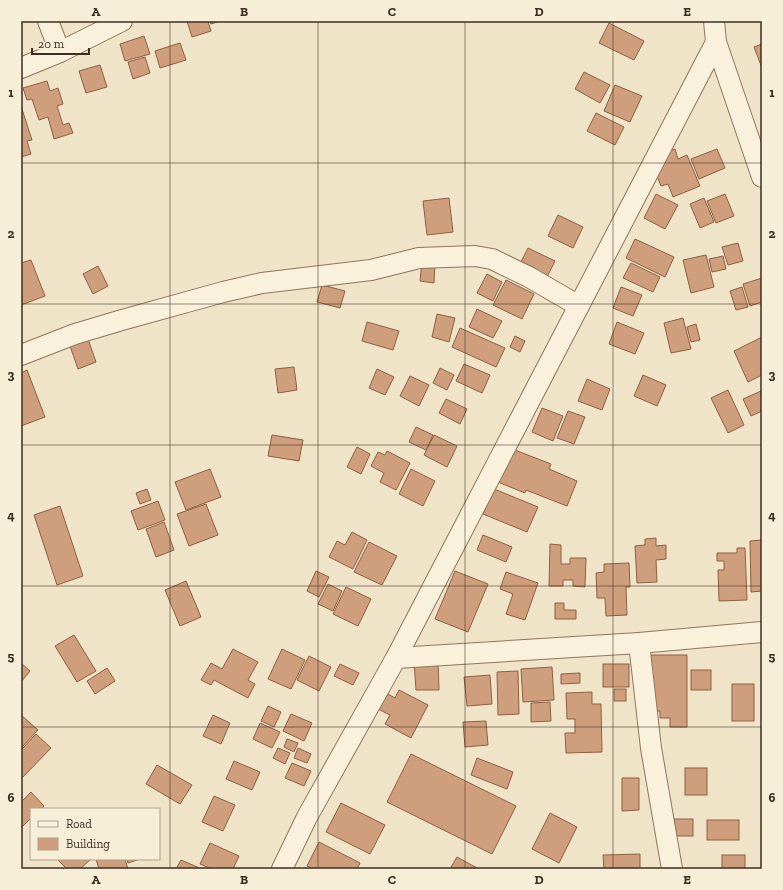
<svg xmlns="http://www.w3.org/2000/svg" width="783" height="890" font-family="'Zilla Slab',serif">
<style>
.building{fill:#cf9f7d;stroke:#8d5f41}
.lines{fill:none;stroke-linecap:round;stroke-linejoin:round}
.minor-casing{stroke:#8d765c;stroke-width:22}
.minor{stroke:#faf1dc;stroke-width:20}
.grid{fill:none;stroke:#3d2e20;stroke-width:1;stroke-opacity:0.55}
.neatline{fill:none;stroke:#3d2e20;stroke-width:1.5}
.grid-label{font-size:13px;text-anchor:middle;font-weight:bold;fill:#3d2e20}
</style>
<rect width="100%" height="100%" fill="#f0e4c8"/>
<g class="building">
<path d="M187 21H208L211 31 192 37Z"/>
<path d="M210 21H220L211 24Z"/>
<path d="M609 23 644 41 634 60 599 43Z"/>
<path d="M144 36 150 54 125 61 120 44Z"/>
<path d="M180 43 186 60 160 68 155 51Z"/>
<path d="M762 44V68L754 47Z"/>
<path d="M145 57 150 73 133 79 128 62Z"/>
<path d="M100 65 107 87 86 93 79 71Z"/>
<path d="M584 72 610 85 600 103 575 89Z"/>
<path d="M47 81 50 91 58 88 63 104 57 106 63 125 69 123 73 133 54 139 48 117 39 120 32 99 27 100 23 88Z"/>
<path d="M615 85 642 96 630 122 604 111Z"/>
<path d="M21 106 32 140 27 141 31 154 21 157Z"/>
<path d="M596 113 624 127 615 145 587 131Z"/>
<path d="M675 149 678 159 687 155 700 186 673 197 668 184 661 186 655 171 662 168 657 156Z"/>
<path d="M717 149 725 168 699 179 691 159Z"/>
<path d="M656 194 678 205 665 229 644 218Z"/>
<path d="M725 194 734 216 716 223 707 201Z"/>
<path d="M449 198 453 232 427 235 423 201Z"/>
<path d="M704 198 714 222 700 228 690 204Z"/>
<path d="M558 215 583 227 573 248 548 236Z"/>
<path d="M635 239 674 257 665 277 626 258Z"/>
<path d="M738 243 743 261 728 265 722 247Z"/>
<path d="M528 248 555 261 547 277 520 264Z"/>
<path d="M706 255 714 287 691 293 683 260Z"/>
<path d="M723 256 726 269 712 272 709 259Z"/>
<path d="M31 260 45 296 21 305V263Z"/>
<path d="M422 261 435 262 434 283 420 281Z"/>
<path d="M631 263 660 277 653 292 623 278Z"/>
<path d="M98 266 108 286 93 294 83 274Z"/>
<path d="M487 274 502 282 493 301 477 293Z"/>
<path d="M762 278V302L750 306 743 284Z"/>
<path d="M506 280 534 294 522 319 493 305Z"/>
<path d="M322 285 345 291 340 308 317 302Z"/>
<path d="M621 287 642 295 633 316 613 308Z"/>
<path d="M742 287 748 307 736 310 730 291Z"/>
<path d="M477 309 502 321 493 338 469 327Z"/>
<path d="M437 314 455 318 449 342 432 337Z"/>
<path d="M683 318 691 349 671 353 664 323Z"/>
<path d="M367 322 399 331 393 350 362 341Z"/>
<path d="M617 322 644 333 635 354 609 344Z"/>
<path d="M696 324 700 340 691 342 687 327Z"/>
<path d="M460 328 505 348 496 367 452 347Z"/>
<path d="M515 336 525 341 520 352 510 347Z"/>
<path d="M762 337V375L748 382 734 351Z"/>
<path d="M88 339 96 362 78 369 70 346Z"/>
<path d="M464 364 490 375 482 393 456 381Z"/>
<path d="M294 367 297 390 278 393 275 369Z"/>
<path d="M440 368 454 375 447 390 433 383Z"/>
<path d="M377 369 394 377 385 395 369 388Z"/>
<path d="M27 370 45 417 21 426V373Z"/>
<path d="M643 375 666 385 657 406 634 396Z"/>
<path d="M410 376 429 385 419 406 400 396Z"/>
<path d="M587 379 610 389 602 410 578 401Z"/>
<path d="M728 390 744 425 728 433 711 398Z"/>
<path d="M761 391 762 411 751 416 743 399Z"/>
<path d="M446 399 467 409 460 424 439 413Z"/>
<path d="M542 408 563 416 553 441 532 432Z"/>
<path d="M568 411 585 417 574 444 557 438Z"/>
<path d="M416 427 433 435 426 450 409 442Z"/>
<path d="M272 435 303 440 299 461 268 456Z"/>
<path d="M434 435 457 446 447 467 424 455Z"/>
<path d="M357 447 370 454 361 474 347 467Z"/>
<path d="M507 447 551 464 549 469 577 481 567 506 526 490 525 493 493 480Z"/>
<path d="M387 451 410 463 396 490 380 482 384 473 371 466 378 452 385 455Z"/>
<path d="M210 469 221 497 186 510 175 482Z"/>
<path d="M411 469 435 481 423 506 399 494Z"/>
<path d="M147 489 151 500 140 504 136 493Z"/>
<path d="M494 489 538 507 527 532 483 514Z"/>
<path d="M158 501 165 520 138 530 131 511Z"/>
<path d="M206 504 218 535 189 546 177 514Z"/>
<path d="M60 506 83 576 57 585 34 515Z"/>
<path d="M164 522 174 550 156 557 146 529Z"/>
<path d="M352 532 367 540 353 569 329 557 337 541 345 545Z"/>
<path d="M483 535 512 547 506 562 477 550Z"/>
<path d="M656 538V546L666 545V559L656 560 657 582 637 583 635 546 645 545V539Z"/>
<path d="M762 540V591L751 592 750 541Z"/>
<path d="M369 542 397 556 382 585 354 572Z"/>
<path d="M550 544 561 545V564H570V558H586L585 587 573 586V580H563V586H549Z"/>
<path d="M737 548H745L747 600 719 601 718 570H724V561H717V553H737Z"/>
<path d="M629 563 630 587H626L627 615 606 616 605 598H597L596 573 604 572V564Z"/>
<path d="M316 571 329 577 319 597 307 591Z"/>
<path d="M455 571 488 584 468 632 435 619Z"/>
<path d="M506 572 538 583 525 620 506 614 513 594 500 589Z"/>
<path d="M186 581 201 617 180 626 165 590Z"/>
<path d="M328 584 342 591 333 611 318 604Z"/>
<path d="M346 587 371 599 358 626 333 614Z"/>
<path d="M555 603H564V610H576V619H555Z"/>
<path d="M74 635 96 671 77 682 55 646Z"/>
<path d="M233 649 258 662 248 680 255 684 248 698 214 680 211 685 201 680 211 663 222 669Z"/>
<path d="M282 649 305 660 291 689 268 679Z"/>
<path d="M649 655H687V727H670V718H660V711H655Z"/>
<path d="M309 656 331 667 319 691 297 680Z"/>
<path d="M438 660 439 690H416L414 661Z"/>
<path d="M21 663 30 671 21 682Z"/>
<path d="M340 664 359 673 353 685 334 676Z"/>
<rect x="603" y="664" width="26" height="23"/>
<path d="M552 667 554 700 523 702 521 669Z"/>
<path d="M107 668 115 681 95 694 87 681Z"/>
<rect x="691" y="670" width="20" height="20"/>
<path d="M518 671 519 714 498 715 497 672Z"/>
<path d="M580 673V683L561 684V674Z"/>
<path d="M490 675 492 704 467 706 464 677Z"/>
<rect x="732" y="684" width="22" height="37"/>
<rect x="614" y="689" width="12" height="12"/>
<path d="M399 690 428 705 411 738 385 724 390 715 378 709 386 693 395 698Z"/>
<path d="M592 692V704H601L602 752 566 753 565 733H575V719H567L566 693Z"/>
<path d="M550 702 551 721 531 722V703Z"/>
<path d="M268 706 281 712 274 727 261 721Z"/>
<path d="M291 714 312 723 304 741 283 731Z"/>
<path d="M21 715 38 730 21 748Z"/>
<path d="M213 715 230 723 221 744 203 736Z"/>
<path d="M486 721 488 745 465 747 463 722Z"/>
<path d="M260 723 280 732 272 748 253 739Z"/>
<path d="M36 734 51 748 23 777 21 775V750Z"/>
<path d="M287 739 298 743 294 752 284 747Z"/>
<path d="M278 748 290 753 285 764 273 758Z"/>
<path d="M298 748 311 754 307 763 294 758Z"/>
<path d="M411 754 516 806 492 854 387 802Z"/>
<path d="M477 758 513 772 507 789 471 775Z"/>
<path d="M234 761 260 772 252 790 226 779Z"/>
<path d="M292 763 311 771 304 786 285 778Z"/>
<path d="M157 765 192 785 180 804 146 784Z"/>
<rect x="685" y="768" width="22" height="27"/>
<path d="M622 778H639V810L622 811Z"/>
<path d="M31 792 44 806 41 809H31V818L21 828V802Z"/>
<path d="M214 796 235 805 223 831 202 822Z"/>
<path d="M341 803 385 825 370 854 326 832Z"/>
<path d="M550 813 577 827 559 863 532 849Z"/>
<rect x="671" y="819" width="22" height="17"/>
<rect x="707" y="820" width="32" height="20"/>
<path d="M319 842 360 863 357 869H313L307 866Z"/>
<path d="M210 843 239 856 233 869H212L200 864Z"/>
<path d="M640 854V869H604L603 855Z"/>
<rect x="722" y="855" width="23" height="14"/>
<path d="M457 857 479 869H450Z"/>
<path d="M57 859H91L80 869H67Z"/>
<path d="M96 859H125L128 869H99Z"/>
<path d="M127 859H140L128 863Z"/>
<path d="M181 860 202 869H176Z"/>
</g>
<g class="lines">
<g class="minor-casing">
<g id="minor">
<path d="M48 21 60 52"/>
<path d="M714 21 716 42 762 177"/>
<path d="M21 68 60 52 122 21"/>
<path d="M21 355 75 334 122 320 223 292 262 283 371 270 419 258 475 256 492 259 529 277 579 306"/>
<path d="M639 643 651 748 672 869"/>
<path d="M396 658 639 643 762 632"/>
<path d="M282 869 307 817 396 658 716 42"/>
</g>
</g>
<use href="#minor" class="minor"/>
</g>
<path class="grid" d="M170 21V869M318 21V869M465 21V869M613 21V869M21 163H762M21 304H762M21 445H762M21 586H762M21 727H762"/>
<rect width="783" height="890" fill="none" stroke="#f7eed8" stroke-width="44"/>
<rect x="30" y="808" width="130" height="52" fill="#f7eed8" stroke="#ada18e"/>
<rect x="38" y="821" width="20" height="6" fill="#faf1dc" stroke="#ada18e"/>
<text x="66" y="828" font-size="12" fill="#3d2e20">Road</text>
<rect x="38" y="838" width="20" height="12" fill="#cf9f7d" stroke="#ada18e"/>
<text x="66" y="848" font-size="12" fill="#3d2e20">Building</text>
<path d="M32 48v6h57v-6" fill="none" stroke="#3d2e20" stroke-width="2"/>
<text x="38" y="48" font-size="12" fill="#3d2e20" stroke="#f7eed8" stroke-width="3" paint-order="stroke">20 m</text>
<rect x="22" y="22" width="739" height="846" class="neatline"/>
<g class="grid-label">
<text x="96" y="16">A</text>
<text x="244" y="16">B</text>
<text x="392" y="16">C</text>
<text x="539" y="16">D</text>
<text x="687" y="16">E</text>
<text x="11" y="97">1</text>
<text x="772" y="97">1</text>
<text x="11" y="238">2</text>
<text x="772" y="238">2</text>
<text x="11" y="379">3</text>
<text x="772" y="379">3</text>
<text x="11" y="520">4</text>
<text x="772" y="520">4</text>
<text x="11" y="661">5</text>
<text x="772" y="661">5</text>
<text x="11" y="802">6</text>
<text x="772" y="802">6</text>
<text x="96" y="884">A</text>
<text x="244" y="884">B</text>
<text x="392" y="884">C</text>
<text x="539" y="884">D</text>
<text x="687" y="884">E</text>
</g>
</svg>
